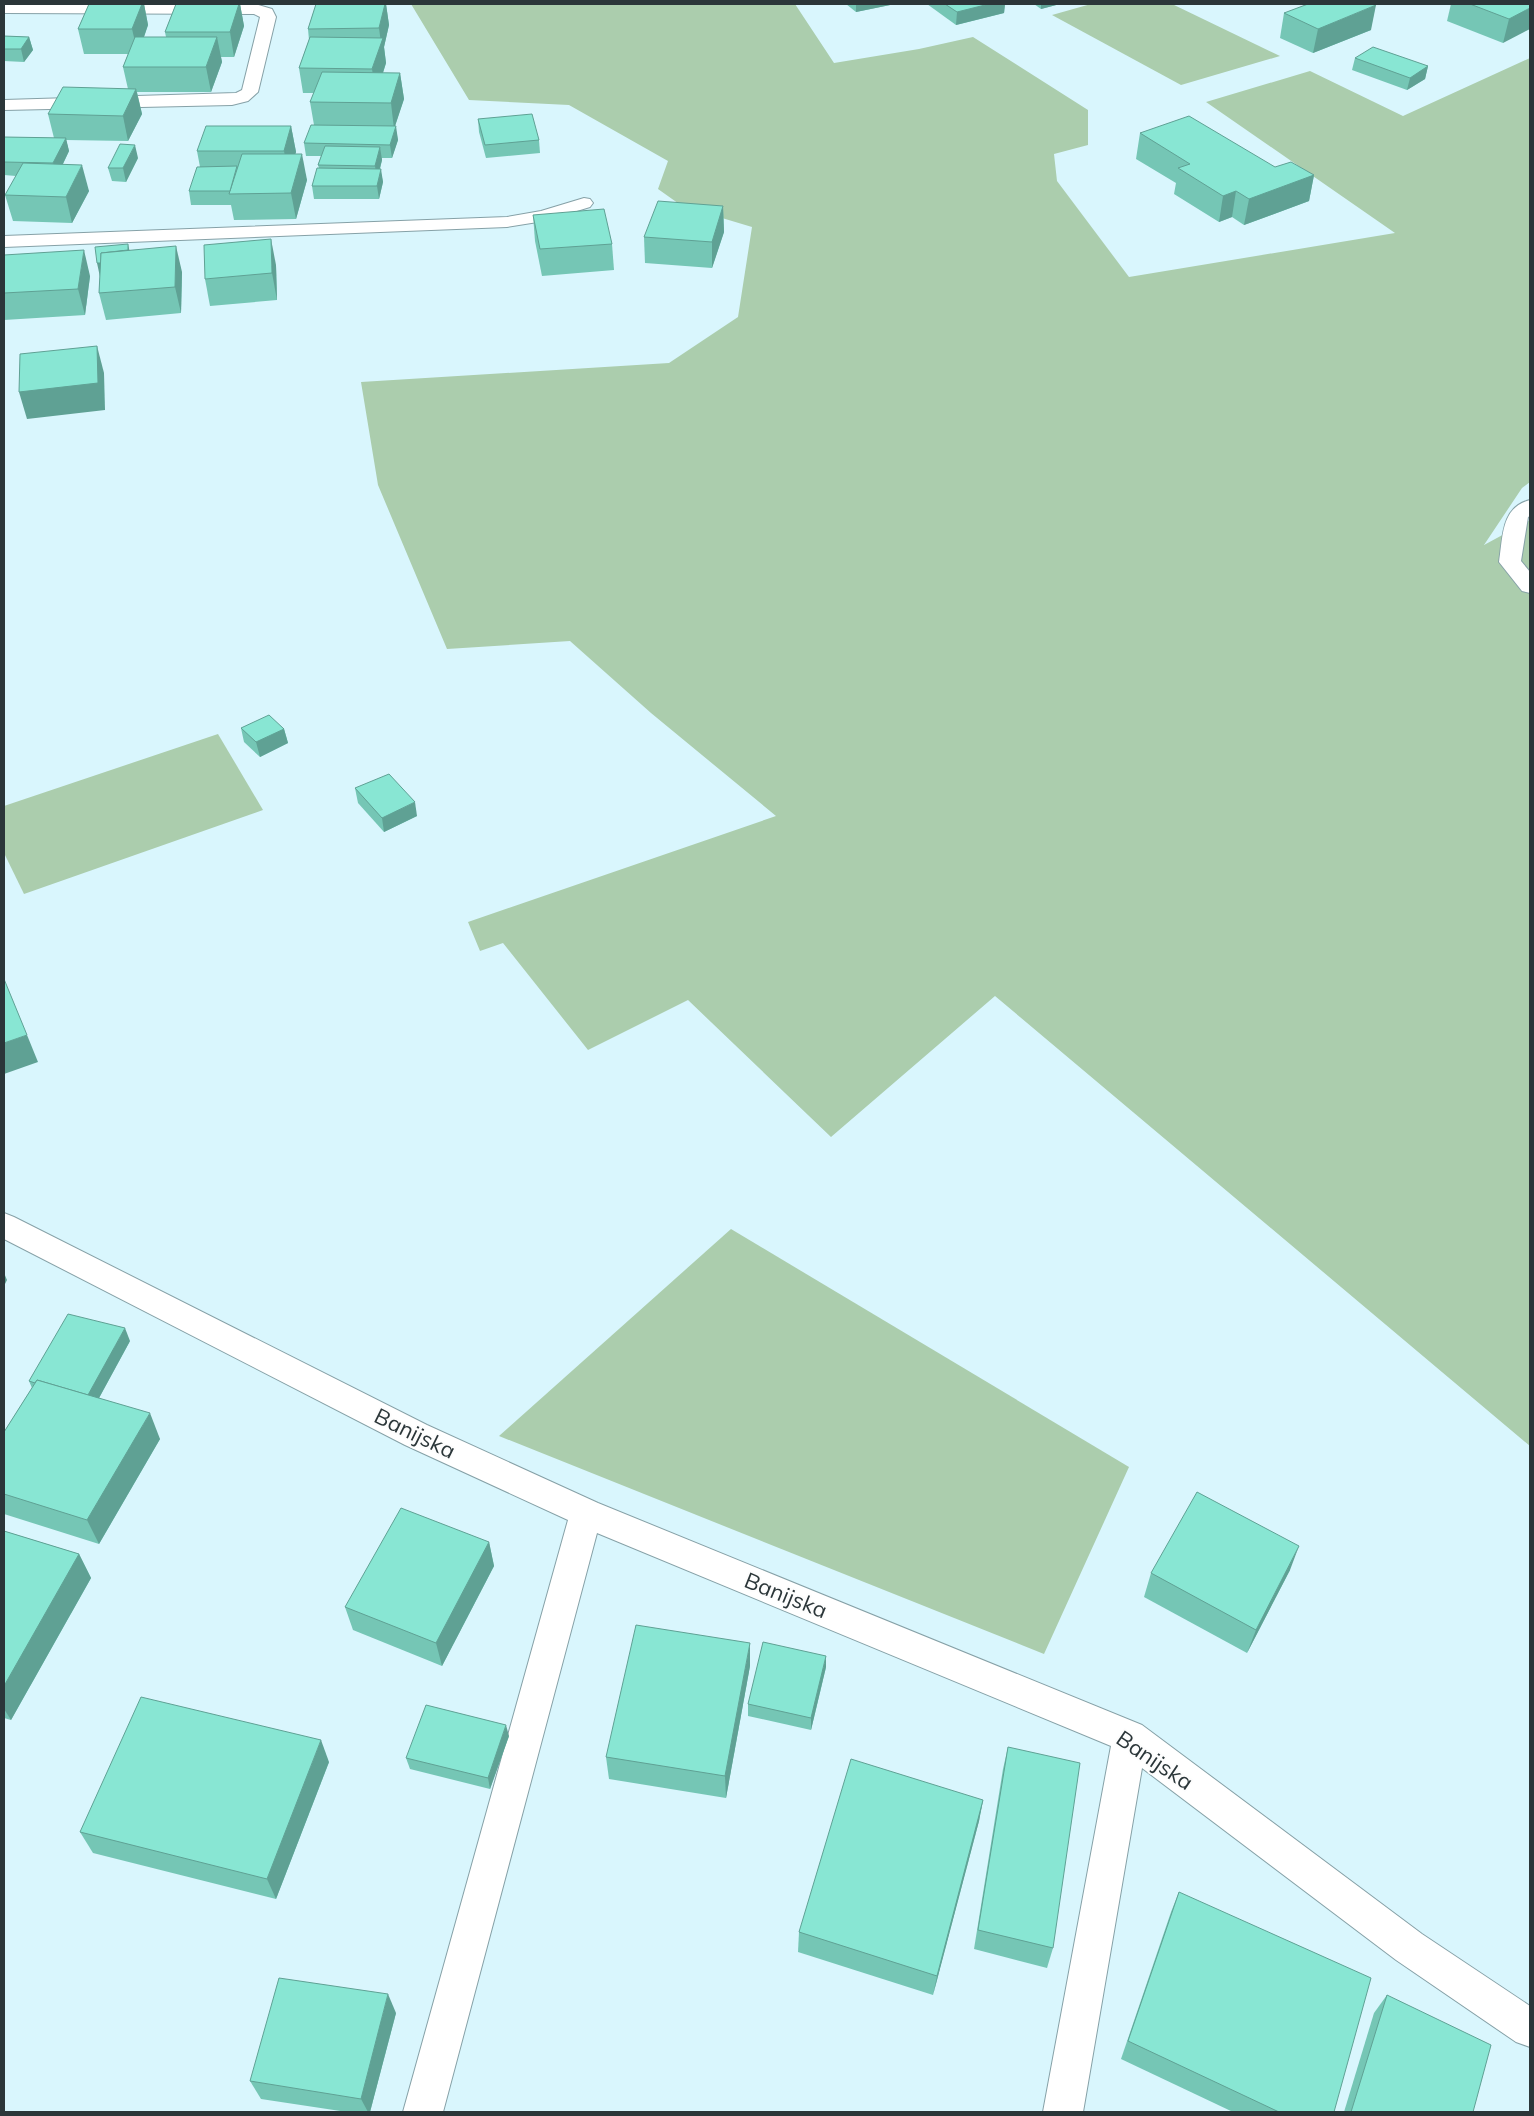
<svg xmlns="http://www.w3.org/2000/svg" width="1534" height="2116" font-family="Mulish,sans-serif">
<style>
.green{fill:#abcdad}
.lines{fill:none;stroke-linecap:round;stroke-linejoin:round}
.lane-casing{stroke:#86a1a7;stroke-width:2}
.street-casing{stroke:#86a1a7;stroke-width:2}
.path{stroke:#9ab1b6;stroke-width:2;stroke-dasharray:2.5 2.5;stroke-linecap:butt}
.lane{fill:#fff;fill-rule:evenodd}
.street{fill:#fff;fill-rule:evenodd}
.wall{fill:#75c6b5}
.shaded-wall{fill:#5fa194}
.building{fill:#88e6d3;stroke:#5fa194}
.labels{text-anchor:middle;stroke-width:4;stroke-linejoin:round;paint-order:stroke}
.near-street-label{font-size:22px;fill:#2b3639;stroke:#fdfdfd}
</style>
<rect width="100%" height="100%" fill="#d9f6fd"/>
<g class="green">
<path d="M411 4H795L834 63 919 49 973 37 1088 110V145L1054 154 1057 181 1129 277 1395 233 1206 102 1310 71 1403 116 1530 58V482L1522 488 1484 545 1530 520V1446L995 996 831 1137 688 1000 588 1050 503 943 480 951 468 922 776 816 651 713 570 641 447 649 378 485 361 382 669 363 738 317 752 227 682 206 658 189 668 161 569 105 469 100Z"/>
<path d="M1091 4H1172L1280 56 1181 85 1052 15Z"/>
<path d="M218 734 263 810 24 894 4 853V806Z"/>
<path d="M731 1229 1129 1467 1044 1654 499 1436Z"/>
</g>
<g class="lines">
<g class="lane-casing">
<path id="lane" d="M1530 500V516L1528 517 1521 561 1530 572V593L1522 591 1499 562C1503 537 1501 507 1530 500Z"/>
</g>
<g class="street-casing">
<g id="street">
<path d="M4 4H255L272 9 276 17 258 92 248 101 232 105 4 110V100L236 93 242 90 260 17 254 14 4 13Z"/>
<path d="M584 198 590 199 593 203 590 207 544 221 507 227 4 247V236L507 217 541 211Z"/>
<path d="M4 1213 14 1217 427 1425 598 1503 1142 1725 1422 1934 1530 2006V2047L1516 2042 1396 1960 1142 1768 1083 2112H1043L1111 1746 597 1533 443 2112H403L568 1520 405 1445 4 1239Z"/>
</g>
</g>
<path class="path" d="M383 4H397"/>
<use href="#lane" class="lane"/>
<use href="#street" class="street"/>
</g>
<g class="wall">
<path d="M89 4H144L148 25 144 37H166L165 32 176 4H240L244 26 234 57H221L222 62 211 92H137L142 114 128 141 66 140 69 151 63 164 89 191 72 223 13 221 5 195 16 176 4 175V137L54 138 48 114 128 89 123 67 128 54H84L78 29Z"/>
<path d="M316 4H386L389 25 384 47 386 63 383 73H400L404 99 395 126 398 140 392 158H382V160L380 169 383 182 379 199H314L312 186 319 168 318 165 321 156H306L304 143 314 125 310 102 314 93H303L299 68 309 40 308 29Z"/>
<path d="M846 4H895L856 12Z"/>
<path d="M927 4H1005L1004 13 956 25Z"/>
<path d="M1034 4H1060L1041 9Z"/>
<path d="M1451 4H1530L1503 43 1447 21Z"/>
<path d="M1284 13 1371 30 1313 53 1280 38Z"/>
<path d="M4 36 29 37 33 50 24 62 4 61Z"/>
<path d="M1355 58 1428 66 1425 79 1407 90 1352 70Z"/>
<path d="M478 119 539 140 540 153 486 158 479 132Z"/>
<path d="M291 126 296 152 295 154 307 180 296 219 234 220 231 205H191L189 191 200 167 197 151Z"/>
<path d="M1140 133 1275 167 1314 175 1309 201 1244 225 1232 217 1219 222 1174 194 1176 183 1136 159Z"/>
<path d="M138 158 126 182 112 181 108 168Z"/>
<path d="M723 206 724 232 712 268 645 263 644 237Z"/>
<path d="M533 215 612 244 614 270 542 276 535 241Z"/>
<path d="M129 250 182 272 181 313 106 320 99 293 100 277Z"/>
<path d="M4 255 90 276 85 315 4 320Z"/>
<path d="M276 265 277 300 210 306 205 279Z"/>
<path d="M241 728 284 729 288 743 260 757 244 742Z"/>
<path d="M355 788 417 816 384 832 358 803Z"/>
<path d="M130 1341 99 1398 160 1439 99 1544 4 1514V1432L32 1388 29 1381Z"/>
<path d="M4 1531 79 1554 91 1578 11 1720 4 1718Z"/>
<path d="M489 1542 494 1566 442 1666 353 1630 345 1607Z"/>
<path d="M1290 1570 1247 1653 1144 1597 1151 1573Z"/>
<path d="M750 1666 726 1798 609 1779 606 1757Z"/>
<path d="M826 1667 811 1730 748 1716V1704Z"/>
<path d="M509 1736 490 1789 410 1769 406 1758Z"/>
<path d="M1008 1747 1053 1948 1047 1968 974 1949 1003 1769Z"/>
<path d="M329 1762 276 1899 93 1853 80 1832Z"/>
<path d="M983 1800 979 1821 933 1995 798 1952 799 1932Z"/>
<path d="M1179 1892 1334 2112H1233L1121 2059 1171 1912Z"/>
<path d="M1387 1995 1473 2112H1344L1374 2013Z"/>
<path d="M396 2013 370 2112H347L261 2099 250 2081Z"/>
</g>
<g class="shaded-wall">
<path d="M142 4H144L148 25 138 54 132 29Z"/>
<path d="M239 4H240L244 26 234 57 230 32Z"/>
<path d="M385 4H386L389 25 384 47 386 63 376 94 372 69 381 43 379 28Z"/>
<path d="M856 4H895L856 12Z"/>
<path d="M989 4H1005L1004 13 956 25 957 12Z"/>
<path d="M1041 4H1060L1041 9Z"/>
<path d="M1376 5 1371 30 1313 53 1318 29Z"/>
<path d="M1530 8V29L1503 43 1509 19Z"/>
<path d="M29 37 33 50 24 62 21 49Z"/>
<path d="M217 37 222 62 211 92 206 67Z"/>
<path d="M1428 66 1425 79 1407 90 1410 78Z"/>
<path d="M400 73 404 99 394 129 391 103Z"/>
<path d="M136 89 142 114 128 141 123 116Z"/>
<path d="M291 126 296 152 289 176 284 151Z"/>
<path d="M396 126 398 140 392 158 390 145Z"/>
<path d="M66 138 69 151 57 176 53 163Z"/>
<path d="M135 145 138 158 126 182 123 168Z"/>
<path d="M380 147 382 160 377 179 375 166Z"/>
<path d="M302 154 307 180 296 219 291 193Z"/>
<path d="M82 165 89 191 72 223 66 197Z"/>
<path d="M381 169 383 182 379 199 377 186Z"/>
<path d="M1314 175 1309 201 1244 225 1249 199Z"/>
<path d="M1236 191 1232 217 1219 222 1223 196Z"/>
<path d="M723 206 724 232 712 268V242Z"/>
<path d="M271 239 276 265 277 300 272 273Z"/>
<path d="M128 244 131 257 100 277 97 263Z"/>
<path d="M176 246 182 272 181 313 175 287Z"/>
<path d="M84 250 90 276 85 315 78 289Z"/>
<path d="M97 346 104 373 105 410 27 419 19 392Z"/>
<path d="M284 729 288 743 260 757 256 742Z"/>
<path d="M415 802 417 816 384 832 382 818Z"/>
<path d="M27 1035 38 1062 4 1074V1043Z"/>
<path d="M4 1273 7 1280 4 1286Z"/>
<path d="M125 1328 130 1341 93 1409 87 1396Z"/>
<path d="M150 1413 160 1439 99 1544 87 1520Z"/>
<path d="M489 1542 494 1566 442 1666 436 1643Z"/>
<path d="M1299 1546 1290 1570 1247 1653 1256 1630Z"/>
<path d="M79 1554 91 1578 11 1720 4 1709V1686Z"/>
<path d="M750 1643V1666L726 1798 725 1776Z"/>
<path d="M826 1656V1667L811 1730V1718Z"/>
<path d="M506 1725 509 1736 490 1789 488 1778Z"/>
<path d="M321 1740 329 1762 276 1899 267 1879Z"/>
<path d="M983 1800 979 1821 933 1995 937 1976Z"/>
<path d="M388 1994 396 2013 370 2112H368L361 2099Z"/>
</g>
<g class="building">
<path d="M89 4H142L132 29H78Z"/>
<path d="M176 4H239L230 32H165Z"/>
<path d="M316 4H385L379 28 308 29Z"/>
<path d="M945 4H989L957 12Z"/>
<path d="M1308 4H1373L1376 5 1318 29 1284 13Z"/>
<path d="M1470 4H1530V8L1509 19Z"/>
<path d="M4 36 29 37 21 49H4Z"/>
<path d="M135 37H217L206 67H123Z"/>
<path d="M310 37 383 38 372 69 299 68Z"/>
<path d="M1373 47 1428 66 1410 78 1355 58Z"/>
<path d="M322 72 400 73 391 103 310 102Z"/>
<path d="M63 87 136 89 123 116 48 114Z"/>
<path d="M532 114 539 140 485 145 478 119Z"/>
<path d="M1189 116 1275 167 1291 162 1314 175 1249 199 1236 191 1223 196 1178 168 1190 164 1140 133Z"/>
<path d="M311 125 396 126 390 145 304 143Z"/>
<path d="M206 126H291L284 151H197Z"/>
<path d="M4 137 66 138 53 163 4 162Z"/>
<path d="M120 144 135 145 123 168H108Z"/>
<path d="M325 146 380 147 375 166 318 165Z"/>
<path d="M242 154H302L291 193 229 194Z"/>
<path d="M23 163 82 165 66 197 5 195Z"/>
<path d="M237 166 230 191H189L197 167Z"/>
<path d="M317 168 381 169 377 186H312Z"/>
<path d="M658 201 723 206 712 242 644 237Z"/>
<path d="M604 209 612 244 540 249 533 215Z"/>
<path d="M271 239 272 273 205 279 204 245Z"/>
<path d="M128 244V250L101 253V263H97L95 247Z"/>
<path d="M176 246 175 287 99 293 101 253Z"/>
<path d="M84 250 78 289 4 293V255Z"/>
<path d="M97 346 98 383 19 392 20 354Z"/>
<path d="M269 715 284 729 256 742 241 728Z"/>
<path d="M389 774 415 802 382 818 355 788Z"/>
<path d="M4 979 27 1035 4 1043Z"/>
<path d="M68 1314 125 1328 88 1395 37 1380 35 1383 29 1381Z"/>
<path d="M37 1380 150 1413 87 1520 4 1494V1432Z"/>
<path d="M1197 1492 1299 1546 1256 1630 1151 1573Z"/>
<path d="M401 1508 489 1542 436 1643 345 1607Z"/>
<path d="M4 1531 79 1554 4 1686Z"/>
<path d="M636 1625 750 1643 725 1776 606 1757Z"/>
<path d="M763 1642 826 1656 811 1718 748 1704Z"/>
<path d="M141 1697 321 1740 267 1879 80 1832Z"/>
<path d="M426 1705 506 1725 488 1778 406 1758Z"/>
<path d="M1008 1747 1080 1763 1053 1948 978 1930Z"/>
<path d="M851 1759 983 1800 937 1976 799 1932Z"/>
<path d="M1179 1892 1371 1978 1334 2112H1279L1128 2041Z"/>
<path d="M279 1978 388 1994 361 2099 250 2081Z"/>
<path d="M1387 1995 1491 2045 1473 2112H1351Z"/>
</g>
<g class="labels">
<g class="near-street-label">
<text transform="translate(415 1433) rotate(26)" y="8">Banijska</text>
<text transform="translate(786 1595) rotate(22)" y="8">Banijska</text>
<text transform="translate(1155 1760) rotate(34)" y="8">Banijska</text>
</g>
</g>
<rect width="1534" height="2116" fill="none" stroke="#2b3639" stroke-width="10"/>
</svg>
